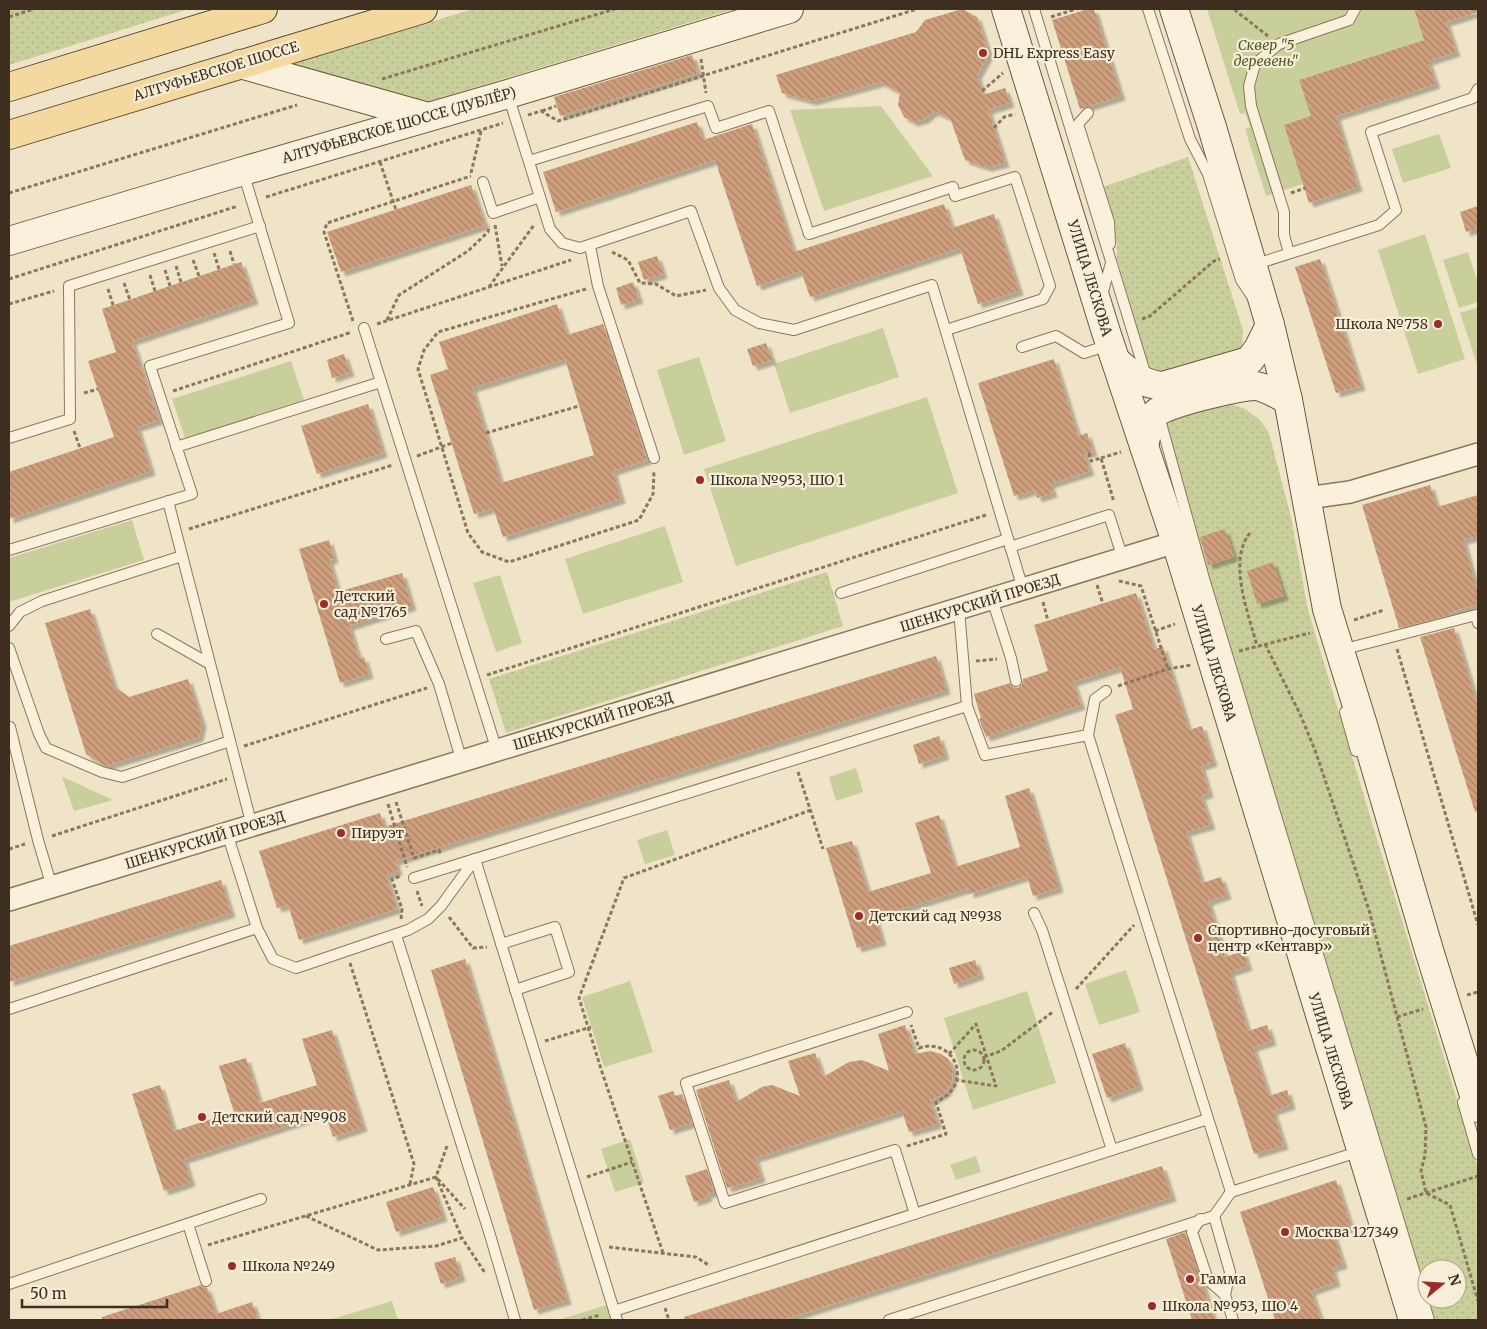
<svg xmlns="http://www.w3.org/2000/svg" width="1487" height="1329" font-family="Merriweather,serif">
<style>
.grass{fill:url(#grass-dots);fill-rule:evenodd}
.park{fill:#c9cf9b}
.building{fill:url(#building-back-hatch);fill-rule:evenodd;filter:url(#shadow)}
.lines{fill:none;stroke-linecap:round;stroke-linejoin:round}
.lane-casing{stroke:#8d765c;stroke-width:12}
.street-casing{stroke:#8d765c;stroke-width:24}
.secondary-casing{stroke:#6f573f;stroke-width:30}
.primary-casing{stroke:#5b4430;stroke-width:30}
.path{stroke:#8d765c;stroke-width:3;stroke-dasharray:4 2.5;stroke-linecap:butt}
.lane{stroke:#faf1dc;stroke-width:10}
.street{stroke:#faf1dc;stroke-width:21}
.secondary{stroke:#faf1dc;stroke-width:28}
.primary{stroke:#f3d9a0;stroke-width:28}
.poi-dot{fill:#9e2a2b;stroke:#f7eed8;stroke-width:2}
.labels{text-anchor:middle;stroke-width:4.5;stroke-linejoin:round;paint-order:stroke}
.park-label{font-size:14px;font-style:italic;fill:#4d5a26;stroke:#f7eed8}
.poi-label{font-size:14px;fill:#3d2e20;stroke:#f7eed8;text-anchor:start}
.street-label{font-size:14px;fill:#3d2e20;stroke:#f7eed8}
</style>
<defs>
<pattern id="grass-dots" width="8" height="8" patternUnits="userSpaceOnUse" patternTransform="scale(1.25)"><rect width="8" height="8" fill="#c9cf9b"/><path d="M2 2h.1M6 6h.1" fill="none" stroke="#aeb285" stroke-width="1.8" stroke-linecap="round"/></pattern>
<pattern id="building-back-hatch" width="6" height="6" patternUnits="userSpaceOnUse" patternTransform="scale(1.25)"><rect width="6" height="6" fill="#cf9f7d"/><path d="M-1 5l2 2M0 0l6 6M5-1l2 2" fill="none" stroke="#a98266"/></pattern>
<filter id="shadow"><feDropShadow dx="4.5" dy="4.5" stdDeviation="1" flood-color="#0004"/></filter>
</defs>
<rect width="100%" height="100%" fill="#f0e4c8"/>
<g class="grass">
<path d="M9 9H189L9 65Z"/>
<path d="M473 9H734L420 104 289 65Z"/>
<path d="M1188 157 1243 330 1242 349 1176 376 1149 370 1117 259V245L1103 187Z"/>
<path d="M1218 403 1231 404 1245 409 1260 420 1269 433 1291 517 1308 610 1373 826 1478 1168V1320H1432L1161 427 1164 418ZM1427 1269H1457V1299H1427Z"/>
<path d="M827 572 843 626 506 733 489 679Z"/>
</g>
<g class="park">
<path d="M1207 9H1414L1424 40 1299 80 1305 98 1316 115 1284 125 1303 184 1266 196 1245 129 1250 127 1245 113 1240 114Z"/>
<path d="M881 106 933 176 824 211 790 110Z"/>
<path d="M1439 134 1451 168 1403 183 1392 149Z"/>
<path d="M1425 234 1465 359 1418 374 1378 250Z"/>
<path d="M1468 252 1478 283V302L1459 308 1443 260Z"/>
<path d="M1478 307V367L1460 313Z"/>
<path d="M883 328 899 377 790 413 774 364Z"/>
<path d="M699 357 726 441 684 455 657 370Z"/>
<path d="M291 361 304 400 185 438 172 399Z"/>
<path d="M927 397 958 493 736 566 704 469Z"/>
<path d="M132 520 144 560 9 602V558Z"/>
<path d="M665 526 683 582 583 614 565 559Z"/>
<path d="M500 575 522 643 496 652 473 583Z"/>
<path d="M856 768 863 792 836 801 829 777Z"/>
<path d="M62 777H63L113 800 74 811Z"/>
<path d="M667 830 675 855 645 864 637 840Z"/>
<path d="M1126 970 1140 1012 1099 1025 1085 984Z"/>
<path d="M630 981 653 1052 604 1067 582 997Z"/>
<path d="M1027 991 1056 1083 973 1110 944 1018Z"/>
<path d="M630 1139 644 1183 615 1192 601 1149Z"/>
<path d="M976 1156 981 1172 956 1180 950 1165Z"/>
<path d="M392 1301 398 1320H329Z"/>
<path d="M610 1304 615 1320H558Z"/>
</g>
<g class="building">
<path d="M962 9 977 17 989 54 977 75 983 95 1005 88 1010 103 988 110 1005 163 987 167 965 160 950 118 934 111 924 119 914 122 904 117 898 105 900 93 881 82 812 101 782 93 776 75 916 32 925 20Z"/>
<path d="M1088 9H1094L1121 96 1080 109 1052 20Z"/>
<path d="M1414 9H1478V12L1446 22 1456 52 1428 61 1436 84 1336 116 1358 187 1309 203 1284 125 1311 116 1299 80 1424 40Z"/>
<path d="M692 55 698 73 560 116 554 97Z"/>
<path d="M697 122 703 140 752 124 794 252 944 204 952 228 994 214 1019 291 978 304 960 248 810 297 801 271 757 286 715 160 556 212 543 172Z"/>
<path d="M471 185 485 225 341 272 327 232Z"/>
<path d="M1478 206V228L1466 232 1460 212Z"/>
<path d="M657 256 663 274 644 280 638 262Z"/>
<path d="M1320 259 1361 386 1336 393 1295 267Z"/>
<path d="M241 262 254 300 132 341 159 420 137 427 151 471 9 519V472L114 437 88 361 116 352 102 309Z"/>
<path d="M633 282 639 299 621 305 616 288Z"/>
<path d="M557 304 567 335 603 324 647 460 613 471 621 499 503 537 493 508 474 514 430 375 448 369 439 342ZM565 359 594 455 501 483 472 388Z"/>
<path d="M766 343 772 360 753 366 747 349Z"/>
<path d="M344 354 350 372 332 378 327 360Z"/>
<path d="M1054 359 1078 436 1087 433 1093 452 1084 454 1090 471 1050 484 1053 493 1037 498 1035 490 1014 496 978 383Z"/>
<path d="M368 404 383 453 317 474 301 426Z"/>
<path d="M1430 485 1437 507 1478 495V536L1463 540 1478 593V604L1449 613 1450 615 1399 628 1362 505Z"/>
<path d="M1225 529 1234 557 1208 565 1200 537Z"/>
<path d="M329 540 334 559 329 560 338 592 402 573 412 606 349 626 359 659 364 657 369 674 340 683 299 549Z"/>
<path d="M1273 562 1284 596 1257 604 1247 571Z"/>
<path d="M1136 593 1154 649 1163 647 1189 730 1202 726 1213 762 1201 766 1209 793 1201 796 1211 825 1186 832 1202 883 1221 877 1227 895 1208 901 1225 957 1243 951 1248 966 1230 972 1248 1031 1267 1025 1272 1041 1253 1047 1269 1096 1287 1090 1291 1105 1273 1111 1284 1145 1254 1154 1115 715 1133 709 1120 667 1073 682 1081 705 986 737 979 719 981 718 974 694 1010 683 1013 687 1018 688 1022 684 1023 679 1048 671 1034 625Z"/>
<path d="M90 609 114 686 129 697 188 679 202 723 199 737 105 766 86 754 45 623Z"/>
<path d="M1454 628 1478 707V811L1475 812 1420 637Z"/>
<path d="M936 656 946 690 395 861 398 871 386 875 397 909 299 940 288 905 277 908 259 851 380 813 384 827Z"/>
<path d="M939 736 945 755 919 764 913 745Z"/>
<path d="M1029 788 1059 888 1033 896 1027 876 969 894V888L875 917 882 941 857 948 826 848 852 841 868 892 931 873 915 823 939 815 955 867 1020 847 1005 796Z"/>
<path d="M221 880 231 913 9 982V946Z"/>
<path d="M465 959 567 1300 534 1310 431 970Z"/>
<path d="M975 960 980 975 954 984 949 968Z"/>
<path d="M905 1025 915 1054 930 1051 941 1054 948 1059 953 1068 952 1082 945 1093 930 1101 938 1124 909 1132 902 1111 755 1158 761 1178 727 1188 696 1090 729 1080 736 1102 762 1087 772 1085 800 1096 788 1061 815 1053 823 1077 849 1062 862 1060 889 1071 878 1034Z"/>
<path d="M332 1030 363 1127 333 1137 325 1113 184 1159 191 1182 164 1191 132 1094 160 1085 174 1131 234 1112 219 1066 246 1058 260 1103 317 1085 302 1039Z"/>
<path d="M1125 1043 1139 1086 1107 1098 1092 1054Z"/>
<path d="M673 1091 675 1096 682 1094 692 1123 670 1130 658 1096Z"/>
<path d="M1162 1166 1172 1197 782 1320H684V1317Z"/>
<path d="M707 1169 714 1192 707 1194 708 1197 694 1202 685 1176Z"/>
<path d="M1336 1180 1351 1227 1333 1233 1343 1264 1332 1268 1336 1282 1311 1291 1321 1320H1275L1240 1212Z"/>
<path d="M433 1187 443 1217 396 1232 386 1202Z"/>
<path d="M1185 1232 1203 1285 1214 1320H1192L1166 1239Z"/>
<path d="M455 1257 461 1277 441 1284 434 1263Z"/>
<path d="M201 1285 207 1288 216 1314 252 1302 258 1320H102V1317Z"/>
</g>
<g class="lines">
<g class="lane-casing">
<g id="lane">
<path d="M1034 9 1146 376"/>
<path d="M1148 9 1190 139 1208 174 1241 280 1251 295"/>
<path d="M508 95 550 229 562 243 580 248 691 211 719 288 735 310 759 323 794 330 932 285 1023 589"/>
<path d="M1088 113 1078 124 1109 222 1110 244"/>
<path d="M529 161 708 106 716 128 769 111 809 234 953 187 955 196 1015 177 1050 286 1043 299 946 330"/>
<path d="M483 182 493 213 540 197"/>
<path d="M590 246 598 286 654 458"/>
<path d="M1289 253 1284 235V212L1251 106 1249 86 1255 64 1279 44 1349 20 1355 9"/>
<path d="M1253 265 1379 225 1396 210 1371 132 1473 98 1478 89"/>
<path d="M1102 295 1111 263"/>
<path d="M364 328 497 751"/>
<path d="M1022 347 1056 336 1084 353 1109 345"/>
<path d="M1159 416 1205 582 1429 1320"/>
<path d="M9 438 70 419 69 286 260 226"/>
<path d="M176 447 381 382"/>
<path d="M168 501 252 826"/>
<path d="M1010 547 1109 515 1123 559"/>
<path d="M9 550 192 494 150 366 289 323 243 172"/>
<path d="M841 593 1008 539"/>
<path d="M992 599 1011 658 1016 681"/>
<path d="M9 626 20 612 42 601 182 556"/>
<path d="M157 634 210 664"/>
<path d="M386 639 416 631 439 684 462 762"/>
<path d="M9 648 39 734 46 748 102 772 122 777 230 741"/>
<path d="M1341 650 1476 615 1478 623"/>
<path d="M967 706 985 755 1088 735 1231 1192"/>
<path d="M1345 712 1356 751"/>
<path d="M10 727 38 840 52 887"/>
<path d="M1088 735 1095 699 1106 691"/>
<path d="M227 833 257 928 273 959 296 968 408 930 428 919 441 906 475 859"/>
<path d="M475 859 617 1320"/>
<path d="M414 878 967 706 959 609"/>
<path d="M1034 913 1042 930 1112 1150"/>
<path d="M396 935 490 1235 515 1320"/>
<path d="M501 944 555 927 569 972 515 990"/>
<path d="M9 1009 257 928"/>
<path d="M907 1012 686 1083 725 1203 895 1150 915 1214"/>
<path d="M1463 1102 1478 1154"/>
<path d="M1214 1216 1230 1272 1225 1295 1233 1320"/>
<path d="M1200 1219 1192 1232 1208 1280 1225 1295"/>
<path d="M188 1224 206 1281"/>
<path d="M9 1284 261 1199"/>
<path d="M614 1311 1208 1119"/>
<path d="M889 1320 1214 1216 1231 1192 1361 1151"/>
</g>
</g>
<g class="street-casing">
<g id="street">
<path d="M1307 498 1350 492 1478 454"/>
<path d="M9 900 1176 542"/>
</g>
</g>
<g class="secondary-casing">
<g id="secondary">
<path d="M1006 9 1106 332 1176 542 1413 1320"/>
<path d="M1174 9 1212 127 1270 325 1288 400 1327 609 1363 725 1429 950 1478 1108"/>
<path d="M240 64 428 117"/>
<path d="M9 241 243 171 508 94 789 9"/>
<path d="M1116 361C1132 374 1141 384 1163 386L1249 361 1258 349 1270 325"/>
<path d="M1144 446C1147 434 1148 422 1156 413 1164 404 1243 385 1256 386 1268 388 1278 395 1288 400"/>
</g>
</g>
<g class="primary-casing">
<g id="primary">
<path d="M9 87 263 9"/>
<path d="M9 135 423 9"/>
</g>
</g>
<g class="path">
<path d="M1235 9 1236 11 1268 36"/>
<path d="M9 17 34 9"/>
<path d="M1051 17 1076 9"/>
<path d="M701 59 706 93"/>
<path d="M382 79 615 9"/>
<path d="M982 91 1003 73"/>
<path d="M542 111 556 106"/>
<path d="M528 115 541 111 558 121 917 9"/>
<path d="M994 128 1004 117 1015 114"/>
<path d="M380 162 396 210"/>
<path d="M471 173 481 131"/>
<path d="M9 193 297 105"/>
<path d="M1291 193 1305 188"/>
<path d="M266 197 503 123"/>
<path d="M495 225 502 266"/>
<path d="M230 251 234 264"/>
<path d="M612 252 628 260 640 283 656 284 676 296 706 290"/>
<path d="M214 253 219 269"/>
<path d="M193 260 199 276"/>
<path d="M176 266 181 282"/>
<path d="M165 270 170 286"/>
<path d="M150 275 155 291"/>
<path d="M9 279 238 206"/>
<path d="M124 283 130 300"/>
<path d="M489 287 534 225"/>
<path d="M108 289 113 305"/>
<path d="M586 289 438 332 424 350 418 369 468 533 482 552 509 562 639 520 653 494 654 471"/>
<path d="M9 304 54 291"/>
<path d="M1142 319 1150 316 1214 261 1220 259"/>
<path d="M387 320 399 295 468 251 488 232 489 226"/>
<path d="M353 321 324 232 327 223 471 176"/>
<path d="M377 324 571 260"/>
<path d="M173 391 352 332"/>
<path d="M84 393 98 389"/>
<path d="M74 431 80 448"/>
<path d="M486 433 579 406"/>
<path d="M1089 453 1091 461 1101 458 1114 502"/>
<path d="M417 456 452 443"/>
<path d="M1101 458 1121 452"/>
<path d="M189 529 393 465"/>
<path d="M1250 533C1227 561 1249 615 1257 646"/>
<path d="M1119 581 1141 586 1168 669"/>
<path d="M1097 585 1103 604"/>
<path d="M1043 602 1048 621"/>
<path d="M1354 620 1384 610"/>
<path d="M1155 631 1175 624"/>
<path d="M1265 644 1300 714 1315 750 1369 910 1426 1127 1425 1155 1421 1171 1426 1193 1450 1205 1478 1301"/>
<path d="M1397 649 1478 925"/>
<path d="M1239 651 1310 633"/>
<path d="M976 661 997 659"/>
<path d="M487 675 986 515"/>
<path d="M1118 686 1168 669 1191 665"/>
<path d="M244 746 427 688"/>
<path d="M798 772 823 849"/>
<path d="M396 802 414 858 439 850 441 855"/>
<path d="M388 804 407 867"/>
<path d="M52 836 227 779"/>
<path d="M9 849 25 844"/>
<path d="M417 891 422 906"/>
<path d="M449 917 473 948 487 947"/>
<path d="M401 919 402 909 392 879 401 876"/>
<path d="M350 963 414 1164 410 1184"/>
<path d="M1076 989 1134 925"/>
<path d="M1467 995 1478 992"/>
<path d="M1397 1017 1423 1009"/>
<path d="M545 1041 591 1027"/>
<circle cx="974" cy="1060" r="10"/>
<path d="M949 1054 976 1024 996 1086 956 1080"/>
<path d="M984 1057 1001 1051 1054 1011"/>
<path d="M447 1146 436 1177 462 1238"/>
<path d="M907 1146 946 1134 936 1102C976 1084 954 1036 919 1048L911 1025"/>
<path d="M587 1177 632 1162"/>
<path d="M1407 1199 1478 1176"/>
<path d="M306 1216 378 1250 436 1246 462 1238 485 1273"/>
<path d="M208 1245 436 1177 465 1209"/>
<path d="M609 1247 696 1257 710 1266"/>
<path d="M663 1253 602 1072 579 998 624 878 811 810"/>
<path d="M665 1308 669 1320"/>
<path d="M582 1320 600 1315"/>
</g>
<use href="#lane" class="lane"/>
<use href="#street" class="street"/>
<use href="#secondary" class="secondary"/>
<use href="#primary" class="primary"/>
</g>
<g class="poi-dot">
<circle cx="983" cy="53" r="5"/>
<circle cx="1438" cy="324" r="5"/>
<circle cx="700" cy="480" r="5"/>
<circle cx="324" cy="604" r="5"/>
<circle cx="341" cy="833" r="5"/>
<circle cx="859" cy="916" r="5"/>
<circle cx="1198" cy="938" r="5"/>
<circle cx="202" cy="1117" r="5"/>
<circle cx="1285" cy="1232" r="5"/>
<circle cx="232" cy="1266" r="5"/>
<circle cx="1190" cy="1279" r="5"/>
<circle cx="1152" cy="1306" r="5"/>
</g>
<g class="labels">
<g class="park-label">
<text x="1266" y="50">Сквер "5<tspan x="1266" dy="16">деревень"</tspan></text>
</g>
<g class="poi-label">
<text x="993" y="58">DHL Express Easy</text>
<text x="1428" y="329" text-anchor="end">Школа №758</text>
<text x="710" y="485">Школа №953, ШО 1</text>
<text x="334" y="601">Детский<tspan x="334" dy="16">сад №1765</tspan></text>
<text x="351" y="838">Пируэт</text>
<text x="869" y="921">Детский сад №938</text>
<text x="1208" y="935">Спортивно-досуговый<tspan x="1208" dy="16">центр «Кентавр»</tspan></text>
<text x="212" y="1122">Детский сад №908</text>
<text x="1295" y="1237">Москва 127349</text>
<text x="242" y="1271">Школа №249</text>
<text x="1200" y="1284">Гамма</text>
<text x="1162" y="1311">Школа №953, ШО 4</text>
</g>
<g class="street-label">
<text transform="translate(216 71) rotate(-17)" y="5">АЛТУФЬЕВСКОЕ ШОССЕ</text>
<text transform="translate(399 125) rotate(-16)" y="5">АЛТУФЬЕВСКОЕ ШОССЕ (ДУБЛЁР)</text>
<text transform="translate(1090 278) rotate(73)" y="5">УЛИЦА ЛЕСКОВА</text>
<text transform="translate(980 603) rotate(-17)" y="5">ШЕНКУРСКИЙ ПРОЕЗД</text>
<text transform="translate(1214 663) rotate(73)" y="5">УЛИЦА ЛЕСКОВА</text>
<text transform="translate(593 721) rotate(-17)" y="5">ШЕНКУРСКИЙ ПРОЕЗД</text>
<text transform="translate(205 840) rotate(-17)" y="5">ШЕНКУРСКИЙ ПРОЕЗД</text>
<text transform="translate(1331 1051) rotate(73)" y="5">УЛИЦА ЛЕСКОВА</text>
</g>
</g>
<rect width="1487" height="1329" fill="none" stroke="#3d2e20" stroke-width="20"/>
<g transform="translate(1442 1284) rotate(72)"><circle r="24" fill="#f7eed8" stroke="#ada18e"/>
<path d="M0-4L9 19L0 12L-9 19Z" fill="#9e2a2b"/>
<text y="-8" font-size="14" font-weight="bold" text-anchor="middle" fill="#3d2e20">N</text>
</g>
<path d="M22 1299v8h145v-8" fill="none" stroke="#3d2e20" stroke-width="2.5"/>
<text x="30" y="1299" font-size="15" fill="#3d2e20" stroke="#f7eed8" stroke-width="4" paint-order="stroke">50 m</text>
</svg>
